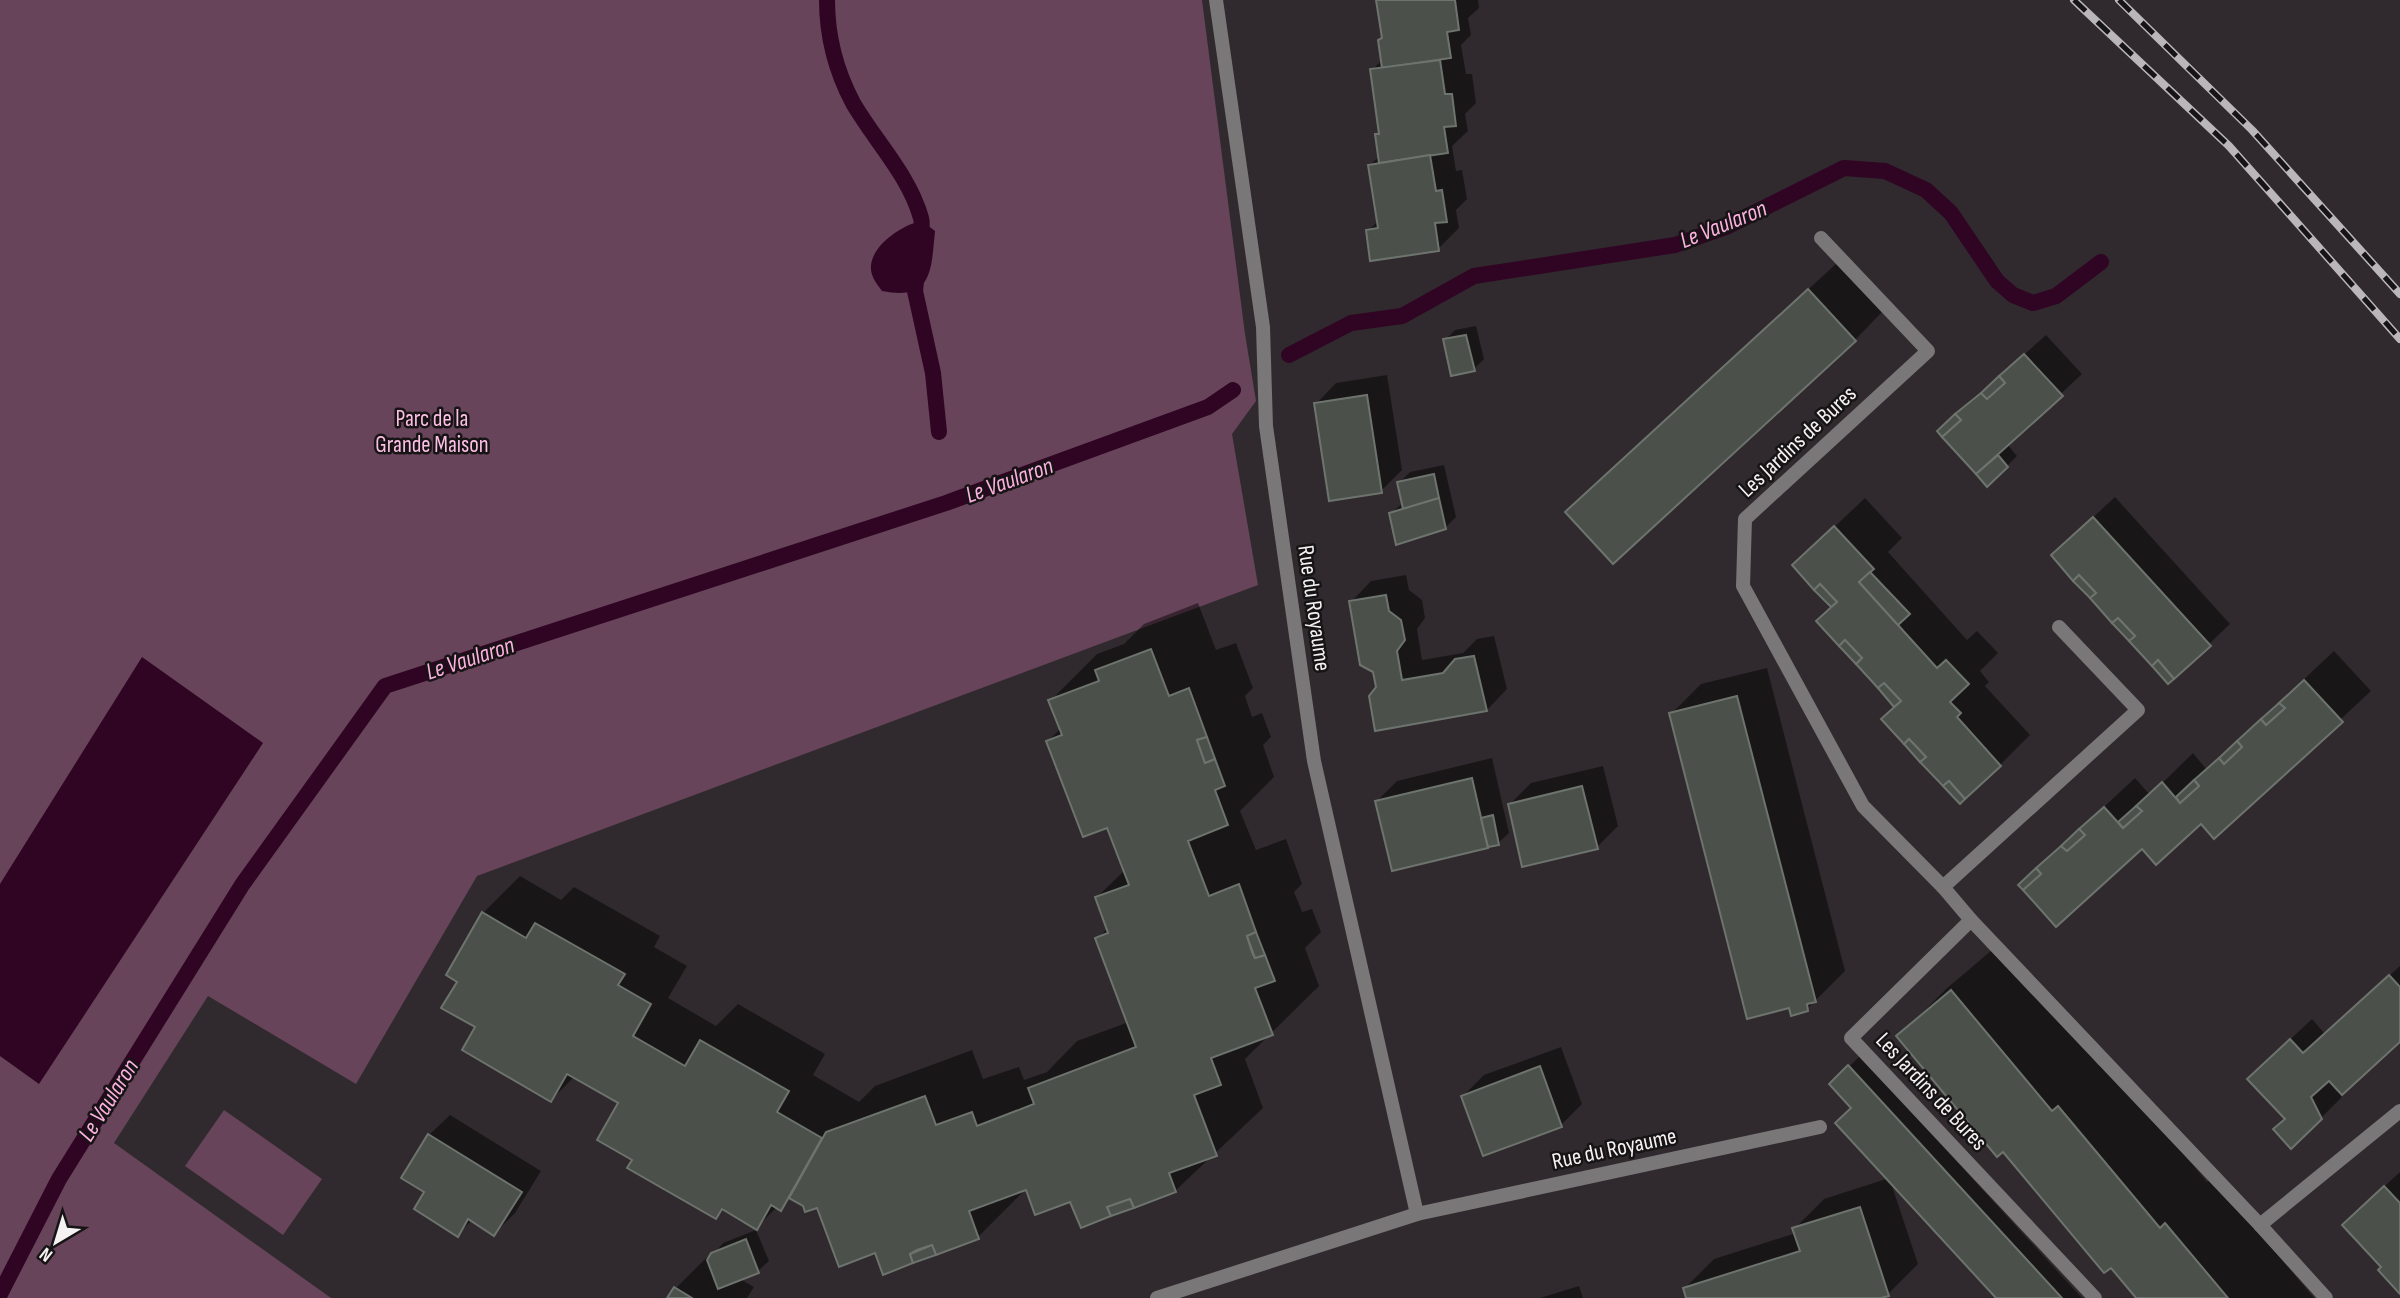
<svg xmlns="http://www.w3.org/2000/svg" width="2400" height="1298" font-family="'Sofia Sans Condensed',sans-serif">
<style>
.green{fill:#67445a}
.water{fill:#300524}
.shadow{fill:#0007}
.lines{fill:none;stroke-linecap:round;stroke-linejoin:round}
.stream{stroke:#300524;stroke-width:16}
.building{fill:#4b504b;stroke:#6d736d;stroke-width:2}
.street{stroke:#7a7778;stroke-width:14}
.rail-casing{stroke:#bbb6b9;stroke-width:8}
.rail{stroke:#161415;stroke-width:5;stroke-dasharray:16;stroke-linecap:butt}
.labels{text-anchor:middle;stroke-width:5;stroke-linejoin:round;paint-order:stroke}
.park-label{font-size:23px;fill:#febfe6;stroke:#161415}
.street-label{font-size:23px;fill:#f6f2f4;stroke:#161415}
.water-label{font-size:24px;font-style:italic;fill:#feb0e1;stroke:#161415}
</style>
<rect width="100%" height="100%" fill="#302a2e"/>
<g class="green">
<path d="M0 0H1202L1245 334 1256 401 1232 434 1258 585 477 876 356 1084 208 996 114 1143 331 1298H0Z"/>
<path d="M224 1110 322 1179 283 1235 185 1166Z"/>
</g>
<g class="water">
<path d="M922 221 935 231C931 270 933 301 882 291 877 284 870 276 871 266 872 245 903 224 922 221Z"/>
<path d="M142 657 263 743 39 1084 0 1056V884Z"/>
</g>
<g class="shadow">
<path d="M1378 0H1478L1479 8 1468 18 1471 35 1461 45 1466 74H1472L1476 103 1465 114 1468 131 1452 146 1456 171 1462 170 1467 199 1456 210 1459 228 1438 249 1368 231 1379 220 1370 165 1380 156 1377 134 1380 131 1372 70 1383 59 1384 36Z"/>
<path d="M1839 261 1884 310 1855 340 1567 512Z"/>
<path d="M1476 326 1484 359 1474 369 1445 340 1455 330Z"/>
<path d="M2046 335 2082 374 2007 444 2017 456 2007 466 1978 473 1939 431Z"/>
<path d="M1387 375 1402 470 1381 491 1316 404 1336 383Z"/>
<path d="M1444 465 1456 517 1445 528 1391 513 1403 503 1399 483 1410 472Z"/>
<path d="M2115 497 2230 624 2209 644 2074 535Z"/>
<path d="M1865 498 1902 538 1888 552 1967 640 1977 631 1998 653 1980 671 1989 682 1985 686 2030 735 2000 765 1896 706 1857 663 1833 607 1794 565Z"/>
<path d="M1406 575 1409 590 1422 600 1425 618 1417 629 1422 660 1463 653 1477 639 1494 636 1507 689 1487 710 1378 687 1375 671 1351 602 1371 581Z"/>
<path d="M1198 603 1216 650 1236 643 1253 688 1245 696 1252 717 1262 713 1271 737 1263 745 1274 777 1240 811 1256 850 1286 839 1302 884 1294 892 1299 904 1302 912 1312 909 1321 932 1305 948 1319 986 1245 1059 1263 1108 1175 1191 1071 1200 1027 1188 978 1237 912 1261 877 1251 818 1206 804 1205 791 1197 780 1208 777 1207 757 1227 724 1208 716 1217 620 1102 575 1076 551 1100 477 1027 459 981 483 913 520 876 561 900 574 887 660 936 654 947 687 966 668 998 716 1026 738 1004 825 1054 813 1075 859 1102 875 1086 972 1050 983 1079 1019 1067 1024 1080 1047 1072 1077 1041 1129 1022 1097 939 1108 928 1097 897 1125 870 1108 826 1048 741 1061 728 1050 701 1097 654 1124 644 1144 624Z"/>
<path d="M2334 651 2371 691 2214 837 2201 822 2142 847 2049 858 2135 778 2150 795 2193 753 2207 770Z"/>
<path d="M1767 668 1845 971 1807 1009 1671 714 1701 684Z"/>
<path d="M1492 758 1509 833 1498 843 1487 847 1377 801 1397 781Z"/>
<path d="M1603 766 1618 826 1597 847 1510 804 1531 783Z"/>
<path d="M1999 944 2099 1066 2106 1061 2207 1182 2213 1177 2314 1298H2138L2111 1265 1899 1036 1946 989Z"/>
<path d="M2400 966V1040L2341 1095 2342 1097 2321 1118 2286 1119 2270 1058 2312 1019 2325 1034Z"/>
<path d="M1561 1047 1582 1104 1561 1125 1463 1096 1484 1075Z"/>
<path d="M1860 1056 2082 1298H1999L1890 1180 1918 1264 1888 1294 1876 1298H1687L1685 1288 1714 1259 1796 1233 1794 1229 1824 1199 1889 1178 1853 1108 1831 1084Z"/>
<path d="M450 1115 541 1171 515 1213 494 1234 472 1220 457 1235 426 1192 429 1135Z"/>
<path d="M2400 1172V1292L2383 1267 2365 1204Z"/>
<path d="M756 1230 769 1261 758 1271 740 1279 754 1287 747 1298H669L676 1288 706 1258 709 1260 723 1243Z"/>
<path d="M1579 1286 1583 1298H1540Z"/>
</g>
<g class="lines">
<g class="stream">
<path d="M827 0C827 36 836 71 853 103 875 141 909 175 921 218 923 225 921 233 920 240"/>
<path d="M917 272 915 291 933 373 939 432"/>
<path d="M1289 355 1351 323 1402 316 1474 276 1675 245 1726 227 1844 168 1885 171 1926 190 1951 213 1997 281 2013 295 2033 303 2056 296 2101 262"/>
<path d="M0 1294 59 1179 242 885 385 686 946 503 1208 407 1233 390"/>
</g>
</g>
<g class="building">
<path d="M1376 0H1455L1459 30 1447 32 1451 58 1382 68 1378 40 1382 38Z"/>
<path d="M1440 60 1445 94H1452L1456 126 1444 127 1448 153 1379 163 1375 134H1379L1370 69Z"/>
<path d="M1430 155 1436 191 1442 190 1447 222 1435 223 1439 251 1370 261 1366 230 1378 228 1368 165Z"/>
<path d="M1808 289 1856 341 1613 564 1565 512Z"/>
<path d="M1466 335 1475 371 1451 376 1443 339Z"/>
<path d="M2024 354 2063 396 1976 474 1942 437 1961 420 1955 414 1981 393 1987 399 2005 383 1999 376Z"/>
<path d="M1999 376 2005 383 1987 399 1981 393Z"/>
<path d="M1367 395 1382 493 1329 501 1314 403Z"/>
<path d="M1955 414 1961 420 1942 437 1937 431Z"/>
<path d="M1998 455 2008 467 1987 487 1976 474Z"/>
<path d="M1434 474 1439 498 1403 509 1397 482Z"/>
<path d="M1439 498 1446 529 1396 545 1389 513Z"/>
<path d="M2093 517 2211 646 2174 679 2158 660 2152 666 2129 641 2135 636 2118 618 2112 623 2090 598 2096 593 2079 575 2073 581 2051 555Z"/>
<path d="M1834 526 1874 569 1859 582 1937 668 1946 660 1969 684 1950 702 1961 713 1957 717 2001 766 1965 799 1949 781 1943 786 1920 762 1926 757 1909 739 1904 744 1881 719 1901 701 1884 683 1878 688 1856 664 1862 658 1845 640 1839 646 1816 621 1837 602 1820 584 1814 590 1792 565Z"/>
<path d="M1870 572 1910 614 1898 625 1859 582Z"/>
<path d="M2079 575 2096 593 2090 598 2073 581Z"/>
<path d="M1820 584 1837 602 1831 607 1814 590Z"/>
<path d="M1386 595 1389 611 1401 620 1405 640 1397 651 1402 680 1443 673 1455 659 1474 656 1487 711 1375 731 1369 696 1376 687 1373 672 1360 665 1349 601Z"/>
<path d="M2118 618 2135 636 2129 641 2112 623Z"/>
<path d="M1845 640 1862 658 1856 664 1839 646Z"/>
<path d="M1151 649 1169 696 1189 688 1207 737 1197 740 1205 763 1215 759 1225 786 1215 790 1228 825 1188 841 1209 896 1239 884 1256 932 1247 936 1252 952 1255 958 1265 955 1275 981 1255 988 1273 1035 1211 1058 1221 1085 1194 1095 1217 1156 1169 1173 1176 1192 1134 1208 1130 1199 1107 1207 1111 1216 1081 1228 1070 1202 1035 1215 1026 1190 969 1211 979 1239 936 1255 932 1245 917 1250 910 1254 913 1263 883 1275 875 1253 839 1267 817 1208 805 1212 803 1206 789 1198 826 1132 925 1096 936 1125 972 1112 977 1126 1034 1104 1028 1088 1136 1047 1095 938 1108 933 1095 897 1129 885 1107 828 1083 837 1046 741 1062 735 1048 700 1099 681 1095 670Z"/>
<path d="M2158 660 2174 679 2168 684 2152 666Z"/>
<path d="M2304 680 2343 722 2214 839 2201 824 2156 865 2142 849 2056 927 2023 890 2041 874 2036 868 2061 846 2067 851 2085 835 2079 829 2104 807 2123 828 2142 811 2136 806 2162 782 2180 803 2199 786 2194 780 2219 758 2224 764 2242 747 2237 741 2261 719 2266 725 2285 708 2279 703Z"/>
<path d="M1884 683 1901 701 1894 707 1878 688Z"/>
<path d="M1737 696 1816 1002 1807 1004 1808 1011 1791 1016 1789 1008 1747 1019 1669 713Z"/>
<path d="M2279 703 2285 708 2266 725 2261 719Z"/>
<path d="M1207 737 1215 759 1205 763 1197 740Z"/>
<path d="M1909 739 1926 757 1920 762 1904 744Z"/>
<path d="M2237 741 2242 747 2224 764 2219 758Z"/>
<path d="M1472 778 1488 848 1392 871 1375 801Z"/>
<path d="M2194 780 2199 786 2180 803 2176 797Z"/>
<path d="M1949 781 1965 799 1960 804 1943 786Z"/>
<path d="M1582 786 1598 849 1522 867 1508 804Z"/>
<path d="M2136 806 2142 811 2123 828 2118 822Z"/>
<path d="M1493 815 1499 845 1488 847 1481 818Z"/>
<path d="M2079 829 2085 835 2067 851 2061 846Z"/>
<path d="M2036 868 2041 874 2023 890 2018 885Z"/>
<path d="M482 912 526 938 535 923 625 974 618 985 651 1004 633 1036 685 1066 700 1040 789 1091 777 1112 822 1138 781 1211 771 1205 757 1230 722 1209 716 1219 627 1168 632 1160 597 1140 618 1103 567 1074 551 1102 462 1050 475 1027 441 1008 457 982 446 975Z"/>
<path d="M1256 932 1265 955 1255 958 1247 936Z"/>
<path d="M2389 975 2400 987V1042L2342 1095 2329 1081 2311 1097 2322 1119 2291 1149 2273 1129 2285 1119 2247 1079 2290 1039 2303 1053Z"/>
<path d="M1951 990 2052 1111 2058 1106 2160 1228 2165 1223 2228 1298H2136L2111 1268 2104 1273 2003 1152 1997 1157 1896 1036Z"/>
<path d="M1848 1065 2062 1298H1996L1835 1123 1851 1108 1829 1084Z"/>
<path d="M1540 1066 1562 1127 1483 1156 1461 1096Z"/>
<path d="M428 1134 522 1192 494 1236 468 1219 458 1237 414 1209 424 1192 401 1178Z"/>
<path d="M2384 1186 2400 1203V1294L2378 1270 2381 1267 2342 1225Z"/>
<path d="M1130 1199 1134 1208 1111 1216 1107 1207Z"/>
<path d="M1860 1207 1889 1296 1881 1298H1686L1683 1288 1800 1251 1792 1228Z"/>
<path d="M746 1239 759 1273 718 1289 707 1260 711 1253Z"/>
<path d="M932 1245 936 1255 913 1263 910 1254Z"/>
<path d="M674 1287 692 1298H667Z"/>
</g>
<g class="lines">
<g class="street">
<path d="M1216 0 1263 327 1266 426 1314 761 1417 1214"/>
<path d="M1821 238 1928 351 1745 519 1743 586 1863 806 1943 887 1971 920 2260 1225 2326 1298"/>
<path d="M1943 887 2138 710 2059 627"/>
<path d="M1971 920 1851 1038 2095 1298"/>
<path d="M2260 1225 2400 1111"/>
<path d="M1157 1298 1417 1214 1820 1127"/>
</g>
<g class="rail-casing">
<g id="rail">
<path d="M2074 0 2229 146 2400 339"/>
<path d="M2119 0 2252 130 2400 294"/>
</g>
</g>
<use href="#rail" class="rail"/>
</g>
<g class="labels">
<g class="park-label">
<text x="432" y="426">Parc de la<tspan x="432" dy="26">Grande Maison</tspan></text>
</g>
<g class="street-label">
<text transform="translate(1797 441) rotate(-43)" y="8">Les Jardins de Bures</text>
<text transform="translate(1315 608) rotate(82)" y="8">Rue du Royaume</text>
<text transform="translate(1932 1091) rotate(47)" y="8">Les Jardins de Bures</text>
<text transform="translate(1614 1148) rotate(-12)" y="8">Rue du Royaume</text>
</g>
<g class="water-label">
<text transform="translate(1723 224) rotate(-22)" y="8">Le Vaularon</text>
<text transform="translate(1009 480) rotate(-20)" y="8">Le Vaularon</text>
<text transform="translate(470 658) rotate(-18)" y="8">Le Vaularon</text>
<text transform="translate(108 1100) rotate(-58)" y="8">Le Vaularon</text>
</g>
</g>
<g transform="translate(56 1242) rotate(218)" stroke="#161415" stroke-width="5" paint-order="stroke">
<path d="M0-5L12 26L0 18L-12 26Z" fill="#f6f2f4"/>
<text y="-10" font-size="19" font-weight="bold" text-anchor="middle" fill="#f6f2f4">N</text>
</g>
</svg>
